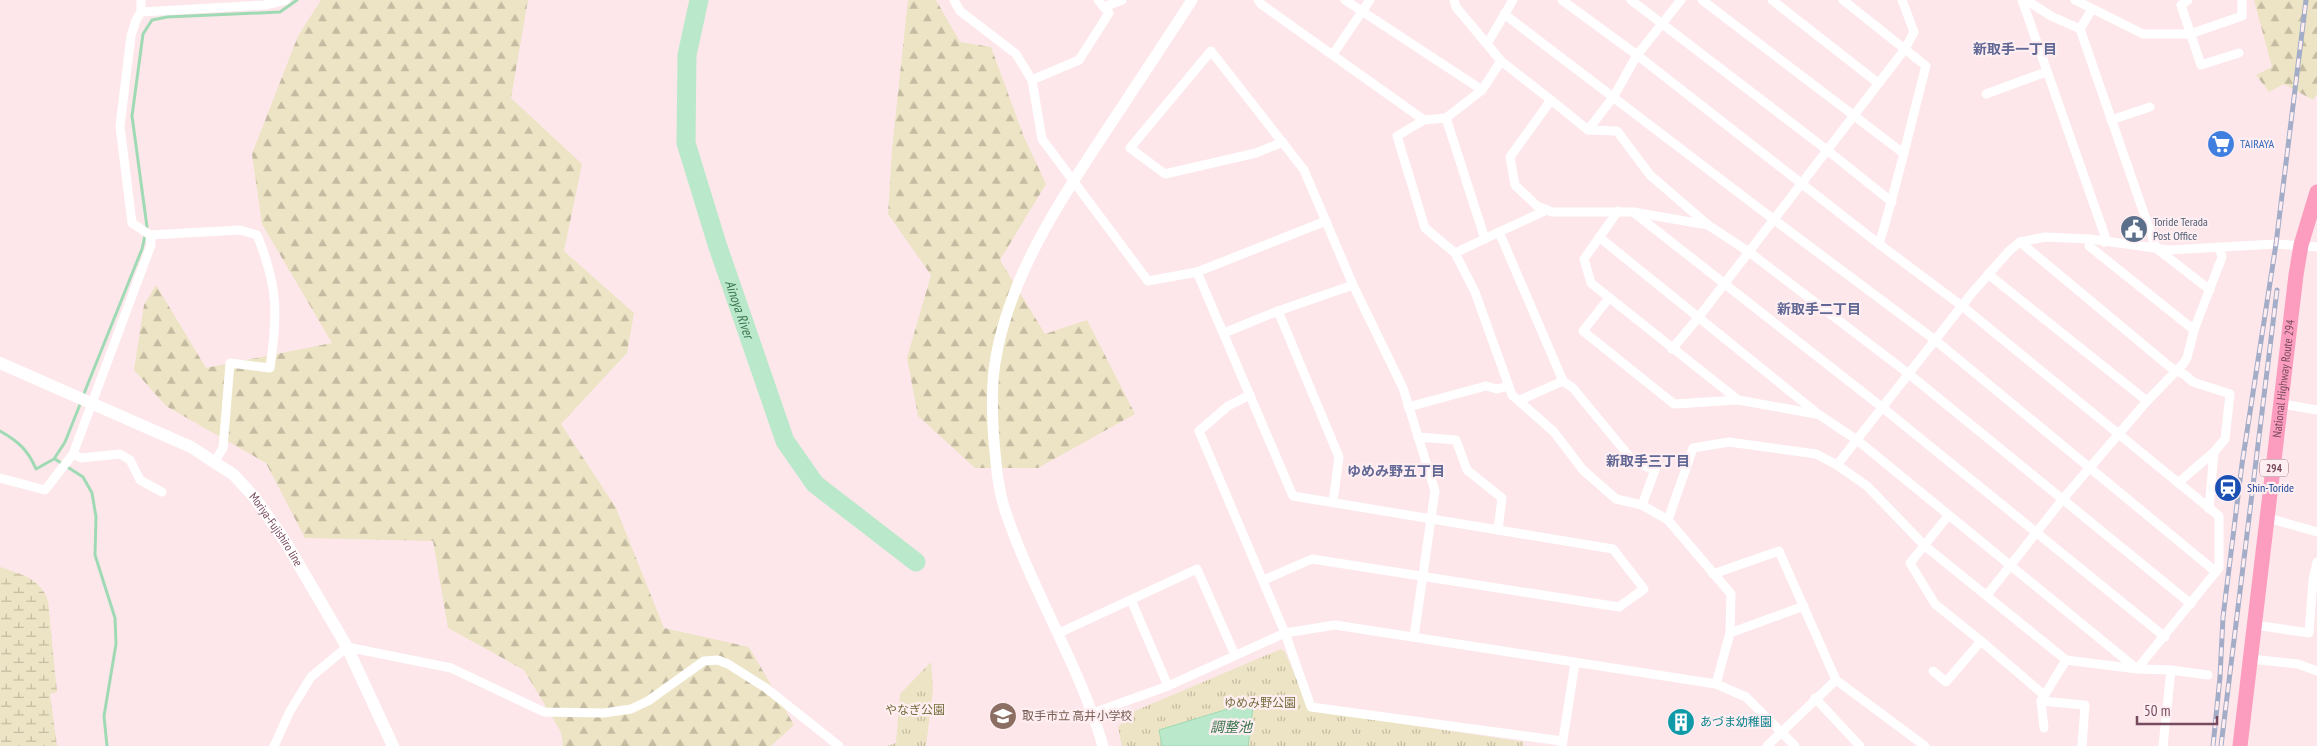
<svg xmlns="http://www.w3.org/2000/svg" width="2317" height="746" font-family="'PT Sans Narrow','Noto Sans JP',sans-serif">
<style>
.forest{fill:url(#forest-firs)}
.wetland{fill:url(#wetland-marsh)}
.park{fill:url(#park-tufts)}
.water{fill:#bae8ca;stroke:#a0dab5}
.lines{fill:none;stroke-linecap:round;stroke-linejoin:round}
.stream{stroke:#a0dab5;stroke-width:3}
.river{stroke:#bae8ca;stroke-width:19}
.minor{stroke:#fff;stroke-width:9}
.tertiary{stroke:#fff;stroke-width:11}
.secondary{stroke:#fff;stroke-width:12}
.trunk{stroke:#fc9cbe;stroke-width:15}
.rail-casing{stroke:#a4adc8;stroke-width:5}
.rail{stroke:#ffeef1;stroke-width:3;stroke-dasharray:9;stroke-linecap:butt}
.labels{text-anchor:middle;stroke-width:4.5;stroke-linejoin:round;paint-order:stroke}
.shield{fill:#ffeef1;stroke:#a07b8a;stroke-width:1}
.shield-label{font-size:11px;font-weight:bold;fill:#784a5e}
.shop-label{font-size:12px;fill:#366cbe;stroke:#ffeef1;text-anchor:start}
.service-label{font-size:12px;fill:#4e5e75;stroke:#ffeef1;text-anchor:start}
.street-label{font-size:12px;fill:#784a5e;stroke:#ffeef1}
.transit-label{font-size:12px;fill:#164399;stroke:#ffeef1;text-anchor:start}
.park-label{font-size:12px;fill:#736d3b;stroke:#ffeef1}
.education-label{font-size:12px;fill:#785e54;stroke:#ffeef1;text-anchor:start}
.culture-label{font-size:12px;fill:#0d838f;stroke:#ffeef1;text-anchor:start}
.neighbourhood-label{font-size:14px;font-weight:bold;fill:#616895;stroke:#ffeef1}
.water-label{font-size:14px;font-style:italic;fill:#3a7650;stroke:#ffeef1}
</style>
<defs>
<pattern id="forest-firs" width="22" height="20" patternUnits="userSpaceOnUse" patternTransform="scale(1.25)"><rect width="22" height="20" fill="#ece4c4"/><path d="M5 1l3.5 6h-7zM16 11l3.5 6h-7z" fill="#c4bba2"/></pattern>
<pattern id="wetland-marsh" width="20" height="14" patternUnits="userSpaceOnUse" patternTransform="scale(1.25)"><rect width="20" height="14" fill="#ece4c4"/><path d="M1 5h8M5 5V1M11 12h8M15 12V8" fill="none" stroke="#c4bba2"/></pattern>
<pattern id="park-tufts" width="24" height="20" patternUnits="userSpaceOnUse" patternTransform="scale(1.25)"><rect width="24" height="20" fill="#ece4c4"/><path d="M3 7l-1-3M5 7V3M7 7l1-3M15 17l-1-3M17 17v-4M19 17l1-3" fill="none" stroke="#c4bba2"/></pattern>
</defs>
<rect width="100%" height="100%" fill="#fde7eb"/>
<g class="forest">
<path d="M321 0H528L511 98 582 164 564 251 634 313 627 353 561 424 616 508 664 628 749 647 794 725 771 746H563L561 732 524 670 448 628 433 541 305 538 266 463 166 406 134 370 144 305 156 285 206 368 332 343 262 224 252 154 298 36Z"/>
<path d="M908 0H936L960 42 991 47 1024 137 1046 184 1000 260 1045 334 1087 320 1135 414 1038 468H975L918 416 907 358 931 275 888 214 892 149Z"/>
<path d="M2254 0H2317V94L2313 100 2284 84 2269 92 2256 75 2272 67Z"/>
</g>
<path class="wetland" d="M0 567C20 574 41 578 48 601L57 692 50 694 57 746H0Z"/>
<g class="park">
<path d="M1281 649 1285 652 1310 710 1524 742 1523 746H1122L1118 727 1121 724 1123 716Z"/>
<path d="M931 662 933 690 926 746H887L896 743 900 694Z"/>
</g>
<path class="water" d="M1254 701 1248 746H1162L1159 730Z"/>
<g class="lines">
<g class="stream">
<path d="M83 396 142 249 147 227 132 116 143 34 152 20 167 17 280 12 297 0"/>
<path d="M0 431C18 441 28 450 36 469L54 459 65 442 81 402"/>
<path d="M55 459 83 477 92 493 96 517 95 555 115 618 116 644 104 716 107 746"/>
</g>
<path class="river" id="s1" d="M699 0 687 55 686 143 717 244 785 441 815 484 916 562"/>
<g class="minor">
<path d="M954 0 960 11 1016 54 1032 80 1042 139 1148 281 1197 272 1326 221"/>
<path d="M1258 0 1261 4 1424 120"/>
<path d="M1345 0 1482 90"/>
<path d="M1454 0 1456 7 1501 61 1551 100 1510 157 1515 185 1537 206 1552 212H1633L1708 225"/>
<path d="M1562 0 1637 55 1879 244 1962 306 2219 516V568L2137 669 2066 660 2041 701 2044 728"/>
<path d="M1631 0 1827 150 1892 202"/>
<path d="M1702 0 1903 153"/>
<path d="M1772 0 1878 83"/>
<path d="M1843 0 1926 66C1910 126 1897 186 1879 244"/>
<path d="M2022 0 2105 236 2104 242"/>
<path d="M2026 0 2051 16 2080 29 2156 248 2210 290"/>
<path d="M2075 0 2143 34H2190L2242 16V0"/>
<path d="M2188 0 2181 5 2201 65 2239 53"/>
<path d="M1104 7 1122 0"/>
<path d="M141 12 265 5 286 0"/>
<path d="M1504 14 1773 219 1935 340 2216 572"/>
<path d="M2080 29 2092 9"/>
<path d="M1487 44 1513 0"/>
<path d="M1333 54 1370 0"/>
<path d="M1501 61 1482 90 1446 118 1424 120 1397 136 1425 228 1455 253 1475 292 1512 395 1554 432 1583 470 1616 499 1642 505 1668 520 1731 594 1730 633 1716 684"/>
<path d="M1032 80 1079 60 1109 13 1098 0"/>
<path d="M1986 94 2046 72"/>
<path d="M1551 100 1588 130 1614 96 1637 55 1681 0"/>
<path d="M1446 118 1485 239"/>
<path d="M2111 120 2150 107"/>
<path d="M1588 130 1617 131 1650 175 1708 225 1749 252 1909 374 2191 604"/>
<path d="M1283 142 1256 153 1165 174 1130 148 1211 51 1304 170 1353 285 1403 388 1435 491 1414 637"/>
<path d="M1618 211 1584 259 1591 283 1738 400"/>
<path d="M1633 212 1883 408 2165 637"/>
<path d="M1499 232 1547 210"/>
<path d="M150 235 240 230 257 235C278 286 278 314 270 368L230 363 223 448 215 461"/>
<path d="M1599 237 1818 414 1857 440 2137 669 2171 670 2208 675"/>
<path d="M2020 242 2170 367 2185 375 2193 382 2230 394 2225 439 2214 452 2209 509"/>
<path d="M1455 253 1499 232 1563 381"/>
<path d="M1197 272 1293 496 1613 549 1644 589 1619 607 1312 559 1264 580"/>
<path d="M1988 274 2147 401"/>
<path d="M1609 298 1583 331 1674 404 1738 400 1816 414"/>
<path d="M1278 311 1339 457 1333 502"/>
<path d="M2194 330 2222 257 2219 247"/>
<path d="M1224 333 1278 311 1353 285"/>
<path d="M1672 349 1698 318 1905 49 1914 32 1902 0"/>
<path d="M1250 395 1228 406 1199 431 1285 633 1311 707 1562 741"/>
<path d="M1520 400 1563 381 1573 388 1633 461 1655 470 1642 505"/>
<path d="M2282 404 2317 410"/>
<path d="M1408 407 1486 386 1497 389 1509 386"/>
<path d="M1418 437 1456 440 1467 470 1502 498 1498 530"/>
<path d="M73 454 81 458 120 454 130 460 140 480 162 492"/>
<path d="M1837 465 1972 293 2009 251 2020 242 2045 237 2090 239 2169 250 2276 244 2317 247"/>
<path d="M0 478 45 490 73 454 151 245 150 235 132 223 120 126 131 36 136 20 141 12V0"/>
<path d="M2178 483 2214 452"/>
<path d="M2268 518 2317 532"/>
<path d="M1668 520 1693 448 1729 442 1816 454 1837 465 1867 486 1925 546 2066 660"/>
<path d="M1713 574 1779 551 1836 680"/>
<path d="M1987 595 2062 500 2147 401 2183 364 2187 358 2194 330 2089 246 2090 239"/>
<path d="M1131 600 1168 686"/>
<path d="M2255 625 2309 633 2313 580 2317 562"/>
<path d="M1059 633 1197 569 1235 655"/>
<path d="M1730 633 1804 606"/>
<path d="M1981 641 2044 695"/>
<path d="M2251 659 2298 664 2317 671"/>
<path d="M1933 671 1946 682 1981 641 1935 604 1910 563 1948 516"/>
<path d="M1815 698 1860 746"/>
<path d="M2041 701 2085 705 2082 746"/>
<path d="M1093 713 1168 686 1285 633 1335 625 1716 684 1746 697 1795 746"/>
<path d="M274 746 290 711 311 677 347 647 451 668 544 712 604 713 631 709 648 701 704 661 718 660 728 664 766 688 839 746"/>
<path d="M1562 746 1575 663"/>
<path d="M1767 746 1836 680 1925 746"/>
<path d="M2163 746 2171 670"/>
</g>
<path class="tertiary" d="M1103 746C1079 664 1032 591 1005 510 998 489 996 464 994 441 992 415 991 389 995 363 1008 279 1058 204 1104 134 1133 90 1163 45 1192 0"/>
<path class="secondary" id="s2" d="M0 363 191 447 234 475 255 498 285 541 347 647 393 746"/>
<path class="trunk" id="s3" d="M2240 746 2296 275 2301 245 2317 192"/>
<g class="rail-casing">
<g id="rail">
<path d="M2213 746 2220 677 2223 617 2242 464 2276 244 2306 0"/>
<path d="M2221 746 2277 290"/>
</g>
</g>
<use href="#rail" class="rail"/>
</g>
<defs>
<g id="supermarket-disc" transform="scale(1.4375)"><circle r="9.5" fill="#3f7fe0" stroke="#ffeef1"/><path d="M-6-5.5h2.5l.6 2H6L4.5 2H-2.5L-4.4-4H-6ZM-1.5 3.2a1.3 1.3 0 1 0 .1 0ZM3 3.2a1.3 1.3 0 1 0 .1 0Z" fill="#fff"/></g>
<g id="civic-disc" transform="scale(1.4375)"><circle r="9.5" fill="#5c6f8a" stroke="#ffeef1"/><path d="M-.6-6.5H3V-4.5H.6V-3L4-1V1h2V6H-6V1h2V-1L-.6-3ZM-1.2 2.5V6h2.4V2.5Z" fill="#fff"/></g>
<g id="station-disc" transform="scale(1.4375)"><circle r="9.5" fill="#1a4fb4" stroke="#ffeef1"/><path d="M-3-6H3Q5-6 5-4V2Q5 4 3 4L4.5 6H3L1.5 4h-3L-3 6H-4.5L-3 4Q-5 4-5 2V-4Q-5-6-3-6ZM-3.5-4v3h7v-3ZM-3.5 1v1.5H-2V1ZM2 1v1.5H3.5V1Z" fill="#fff"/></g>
<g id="school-disc" transform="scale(1.4375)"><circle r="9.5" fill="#8d6e63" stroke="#ffeef1"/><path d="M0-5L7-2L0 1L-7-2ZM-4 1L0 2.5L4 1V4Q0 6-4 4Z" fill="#fff"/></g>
<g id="building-disc" transform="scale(1.4375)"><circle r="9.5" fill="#0f9aa8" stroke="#ffeef1"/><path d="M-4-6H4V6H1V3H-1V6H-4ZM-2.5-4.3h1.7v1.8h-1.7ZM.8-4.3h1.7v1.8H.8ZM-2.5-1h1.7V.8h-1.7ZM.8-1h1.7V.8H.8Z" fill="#fff"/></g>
</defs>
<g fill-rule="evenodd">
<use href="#supermarket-disc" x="2221" y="144"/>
<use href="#civic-disc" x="2134" y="229"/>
<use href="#station-disc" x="2228" y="488"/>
<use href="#school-disc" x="1003" y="716"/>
<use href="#building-disc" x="1681" y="722"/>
</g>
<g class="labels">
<rect class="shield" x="2260" y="459.5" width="28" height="17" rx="4"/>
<g class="shield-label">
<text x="2274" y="472">294</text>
</g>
<g class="shop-label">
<text x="2240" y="148">TAIRAYA</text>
</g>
<g class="service-label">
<text x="2153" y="226">Toride Terada<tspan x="2153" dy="14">Post Office</tspan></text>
</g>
<g class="street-label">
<text dy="4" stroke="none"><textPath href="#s3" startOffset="370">National Highway Route 294</textPath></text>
<text dy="4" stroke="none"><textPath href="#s2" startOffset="329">Moriya-Fujishiro line</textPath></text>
</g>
<g class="transit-label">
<text x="2247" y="492">Shin-Toride</text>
</g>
<g class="park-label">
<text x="1260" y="707">ゆめみ野公園</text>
<text x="915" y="714">やなぎ公園</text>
</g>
<g class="education-label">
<text x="1022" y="720">取手市立 高井小学校</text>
</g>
<g class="culture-label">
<text x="1700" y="726">あづま幼稚園</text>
</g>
<g class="neighbourhood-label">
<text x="2015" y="54">新取手一丁目</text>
<text x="1819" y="314">新取手二丁目</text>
<text x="1648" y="466">新取手三丁目</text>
<text x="1396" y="476">ゆめみ野五丁目</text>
</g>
<g class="water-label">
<text dy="5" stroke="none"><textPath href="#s1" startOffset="319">Ainoya River</textPath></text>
<text x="1231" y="732">調整池</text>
</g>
</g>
<path d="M2137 716v8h80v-8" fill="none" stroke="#784a5e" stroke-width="2.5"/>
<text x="2144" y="716" font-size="15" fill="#784a5e" stroke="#ffeef1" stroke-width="4" paint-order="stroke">50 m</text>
</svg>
